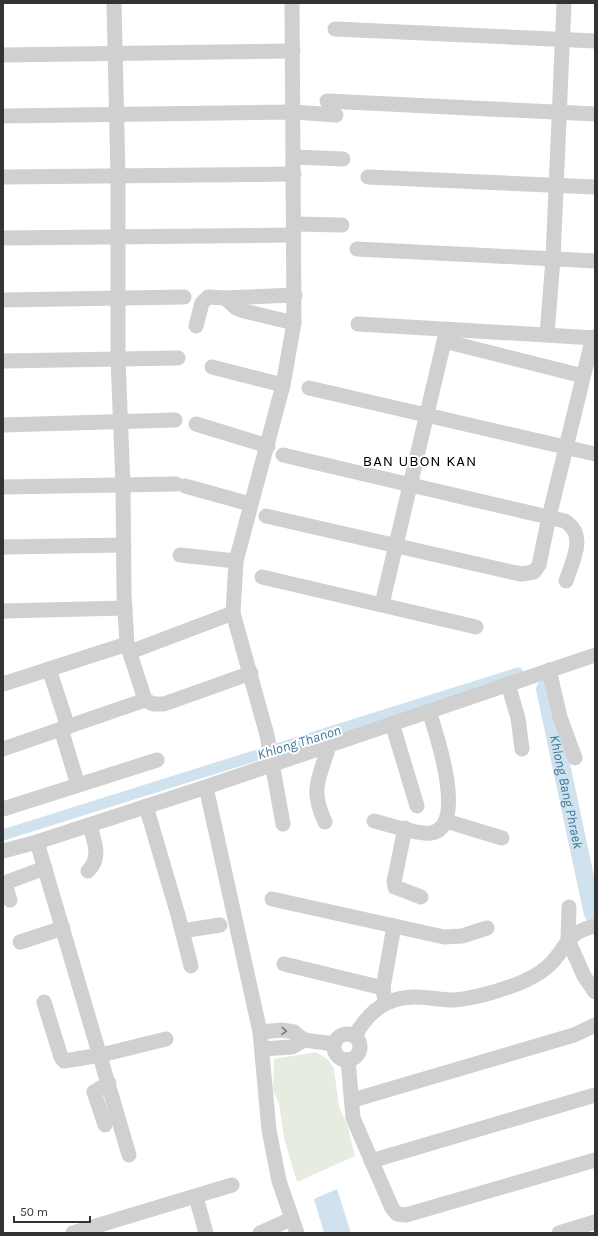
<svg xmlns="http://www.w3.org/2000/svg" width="598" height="1236" font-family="Karla,sans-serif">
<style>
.green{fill:#e6ecdf}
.water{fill:#cfe2ee}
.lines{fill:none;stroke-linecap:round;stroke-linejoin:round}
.canal{stroke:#cfe2ee;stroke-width:11}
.river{stroke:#cfe2ee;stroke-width:18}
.minor{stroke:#d0d0d0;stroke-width:15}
.oneway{stroke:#7a7a7a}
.labels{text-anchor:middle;stroke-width:4;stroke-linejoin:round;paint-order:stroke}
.water-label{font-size:14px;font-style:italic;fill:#3f7597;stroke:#fff}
.quarter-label{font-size:15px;letter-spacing:1px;fill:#000;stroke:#fff}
</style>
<rect width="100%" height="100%" fill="#fff"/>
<path class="green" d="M316 1052 327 1059 334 1068 339 1107 347 1124 355 1156 297 1182 284 1138 279 1103 273 1091 274 1059Z"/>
<path class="water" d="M337 1189 351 1233H324L314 1199Z"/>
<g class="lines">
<path class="canal" d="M3 835 518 673"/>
<path class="river" id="s1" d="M545 689 592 910 595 918"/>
<g class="minor">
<path d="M114 3 118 176V359L123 485 124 594 127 644 145 700"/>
<path d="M335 29 595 41"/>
<path d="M3 55 293 51"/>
<path d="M327 101 595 114"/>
<path d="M3 116 293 112 336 115"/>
<path d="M294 157 343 159"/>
<path d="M3 177 294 174"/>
<path d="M368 177 595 187"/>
<path d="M294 224 342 225"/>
<path d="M3 238 294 235"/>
<path d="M357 249 595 261"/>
<path d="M225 298 236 308 244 311 294 323"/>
<path d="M3 300 184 297"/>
<path d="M358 324 595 338"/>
<path d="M196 326 202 303 208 297 225 298 295 295"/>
<path d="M547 334 553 259 564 3"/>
<path d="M444 341 583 376"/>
<path d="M3 361 178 358"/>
<path d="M212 367 283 385"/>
<path d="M309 388 595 454"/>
<path d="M196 424 268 446"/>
<path d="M3 425 175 420"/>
<path d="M283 455 565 521C587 535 573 560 566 581"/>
<path d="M185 486 250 504"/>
<path d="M3 487 176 484"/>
<path d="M266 516 511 572 522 574 534 572 539 565 549 517 593 337"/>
<path d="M3 547 124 545"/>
<path d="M180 555 236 561"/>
<path d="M262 577 476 627"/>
<path d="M382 604 447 329"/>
<path d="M3 611 125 608"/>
<path d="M130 652 233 613"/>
<path d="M49 669 68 727"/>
<path d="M549 670 560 717 575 758"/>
<path d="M3 684 127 644"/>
<path d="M508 684 518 718 522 749"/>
<path d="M392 723 417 806"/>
<path d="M61 729 78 785"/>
<path d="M3 749 145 700 153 704H164L251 673"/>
<path d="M206 787 260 1032 269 1130 279 1181 297 1233"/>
<path d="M146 806 178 915 191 966"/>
<path d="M3 809 157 760"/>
<path d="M374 821C387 824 419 835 431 833 468 827 436 733 429 711"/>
<path d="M446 821 502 838"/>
<path d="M325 822C309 788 320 778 329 745"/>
<path d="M283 824 267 735 233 613 236 561 283 385 294 323 292 3"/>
<path d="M405 828 394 882 395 887 421 897"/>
<path d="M37 842 129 1155"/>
<path d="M3 851 37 842 206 787 595 655"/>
<path d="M88 871C102 857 94 842 90 825"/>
<path d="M272 899 444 937 462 936 487 928"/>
<path d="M10 900 6 887 7 882 45 868"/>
<path d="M569 907 568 940 584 976 595 992"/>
<path d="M182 931 220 925"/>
<path d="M20 942 63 928"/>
<path d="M284 964 383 988"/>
<path d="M384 996 383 988 394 926"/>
<path d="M44 1002 61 1057 64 1061 101 1055 166 1039"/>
<path d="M260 1032 282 1030 294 1032 304 1040 334 1044"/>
<circle cx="347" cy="1047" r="13"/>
<path d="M355 1036C368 1012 386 997 415 997 428 997 441 1000 455 1000 467 999 479 996 490 993 510 987 530 981 546 968 567 951 563 933 595 926"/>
<path d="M262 1049 292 1047 304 1040"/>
<path d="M348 1060 353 1118 392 1208 397 1214 406 1215 595 1160"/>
<path d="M353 1100 574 1035 595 1025"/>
<path d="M105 1125 94 1092 109 1083"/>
<path d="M371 1161 595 1095"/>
<path d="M196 1197 206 1233"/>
<path d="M73 1233 232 1185"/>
<path d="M260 1233 291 1219"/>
<path d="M559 1233 595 1222"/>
</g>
</g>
<defs><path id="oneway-chevron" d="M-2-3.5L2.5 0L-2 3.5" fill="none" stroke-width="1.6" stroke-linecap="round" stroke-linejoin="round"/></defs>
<use class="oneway" href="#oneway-chevron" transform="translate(284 1031) rotate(3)"/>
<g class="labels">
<g class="water-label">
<text transform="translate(299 742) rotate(-17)" y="5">Khlong Thanon</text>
<text dy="5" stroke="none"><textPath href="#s1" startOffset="105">Khlong Bang Phraek</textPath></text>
</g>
<g class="quarter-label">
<text x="420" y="466">BAN UBON KAN</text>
</g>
</g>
<rect width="598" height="1236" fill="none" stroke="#333333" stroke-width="8"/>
<path d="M14 1216v6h76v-6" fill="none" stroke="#333333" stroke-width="2"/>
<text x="20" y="1216" font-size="12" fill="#333333" stroke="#ffffff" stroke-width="3" paint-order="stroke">50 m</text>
</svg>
